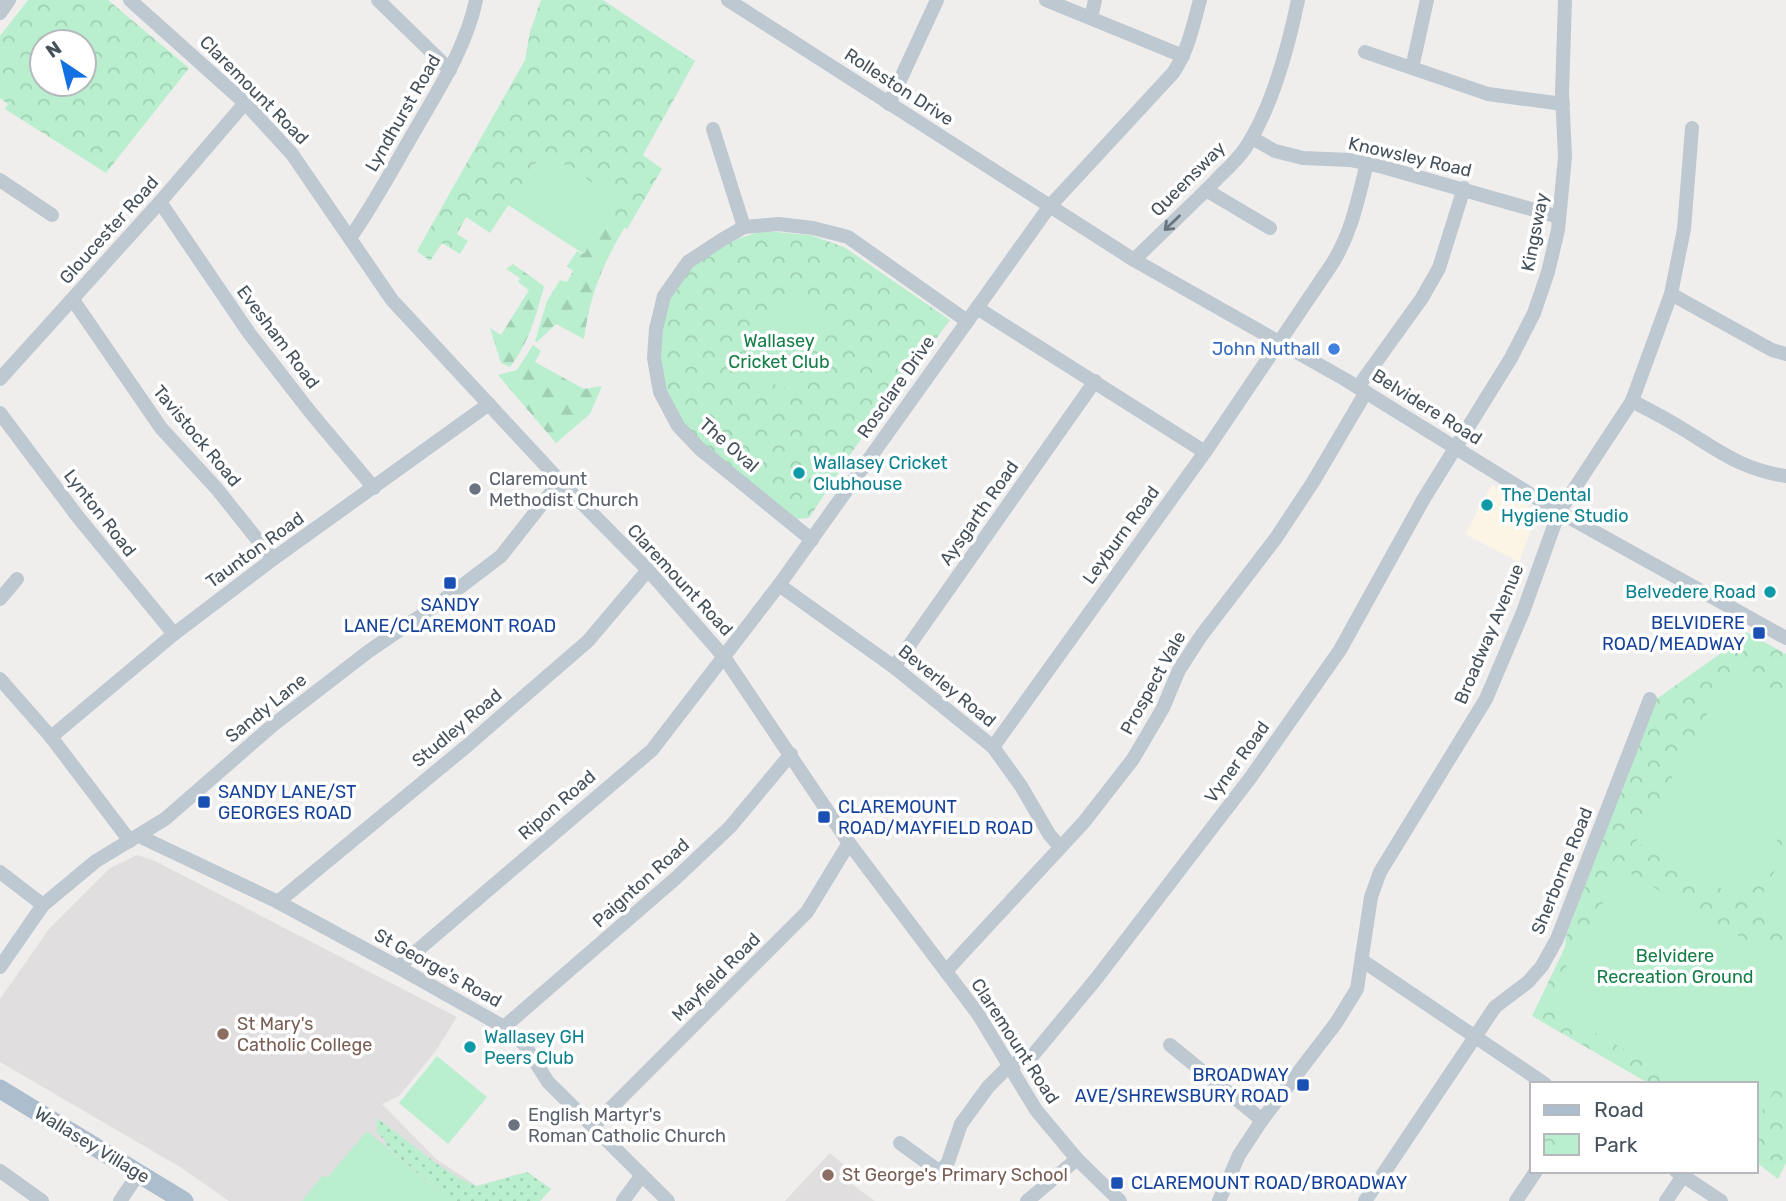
<svg xmlns="http://www.w3.org/2000/svg" width="1786" height="1201" font-family="Rubik,sans-serif">
<style>
.commercial{fill:#fcf5e5}
.education{fill:#e1dedf}
.grass{fill:url(#grass-dots)}
.forest{fill:url(#forest-firs)}
.park{fill:url(#park-crowns);fill-rule:evenodd}
.garden{fill:#b9efce}
.lines{fill:none;stroke-linecap:round;stroke-linejoin:round}
.minor{stroke:#bdc8d0;stroke-width:14}
.major{stroke:#acbdcd;stroke-width:19}
.oneway{stroke:#69757e}
.shop-dot{fill:#3f7fe0;stroke:#fff;stroke-width:2.5}
.culture-dot{fill:#0f9aa8;stroke:#fff;stroke-width:2.5}
.worship-dot{fill:#6b7280;stroke:#fff;stroke-width:2.5}
.transit-dot{fill:#1a4fb4;stroke:#fff;stroke-width:2.5}
.education-dot{fill:#8d6e63;stroke:#fff;stroke-width:2.5}
.labels{text-anchor:middle;stroke-width:7;stroke-linejoin:round;paint-order:stroke}
.street-label{font-size:18px;fill:#45515b;stroke:#fff}
.park-label{font-size:18px;fill:#147e47;stroke:#fff}
.shop-label{font-size:18px;fill:#366cbe;stroke:#fff;text-anchor:end}
.culture-label{font-size:18px;fill:#0d838f;stroke:#fff;text-anchor:start}
.worship-label{font-size:18px;fill:#5b616d;stroke:#fff;text-anchor:start}
.transit-label{font-size:18px;fill:#164399;stroke:#fff;text-anchor:start}
.education-label{font-size:18px;fill:#785e54;stroke:#fff;text-anchor:start}
</style>
<defs>
<pattern id="grass-dots" width="8" height="8" patternUnits="userSpaceOnUse" patternTransform="scale(1.75)"><rect width="8" height="8" fill="#b9efce"/><path d="M2 2h.1M6 6h.1" fill="none" stroke="#a0cfb3" stroke-width="1.8" stroke-linecap="round"/></pattern>
<pattern id="forest-firs" width="22" height="20" patternUnits="userSpaceOnUse" patternTransform="scale(1.75)"><rect width="22" height="20" fill="#b9efce"/><path d="M5 1l3.5 6h-7zM16 11l3.5 6h-7z" fill="#a0cfb3"/></pattern>
<pattern id="park-crowns" width="20" height="18" patternUnits="userSpaceOnUse" patternTransform="scale(1.75)"><rect width="20" height="18" fill="#b9efce"/><path d="M2 6a3 3 0 1 1 6 0M12 15a3 3 0 1 1 6 0" fill="none" stroke="#a0cfb3"/></pattern>
</defs>
<rect width="100%" height="100%" fill="#f0eded"/>
<path class="commercial" d="M1492 485 1527 505 1531 513 1532 527 1519 562 1465 534Z"/>
<g class="education">
<path d="M137 855 155 861 457 1017 435 1052 399 1096 382 1104 436 1159 477 1186 527 1172 551 1189 540 1201H229L180 1167 0 1062V999L49 929 110 868Z"/>
<path d="M830 1153 851 1171 845 1179 875 1201H785Z"/>
</g>
<path class="grass" d="M377 1118 433 1161 460 1179 477 1186 527 1172 551 1189 540 1201H450L385 1145 386 1142 377 1132Z"/>
<g class="forest">
<path d="M617 199 634 211C607 257 591 286 584 339L556 324 537 342 535 341 547 301 560 280 567 282 573 271 567 266 577 251 582 254Z"/>
<path d="M513 264 544 286C536 316 529 343 510 367L501 363 490 328 501 335 529 290 518 282 520 278 506 269Z"/>
<path d="M533 345 541 351 535 362 584 389 602 386 590 414 556 443 498 375 517 370Z"/>
</g>
<g class="park">
<path d="M28 0H108L189 68 106 173 5 109 8 104 0 98V36ZM84 42V84H42V42Z"/>
<path d="M541 0H603L695 61 643 155 662 169 627 229 607 218 619 201 544 151 490 233 466 217 457 234 468 241 460 254 442 243 430 261 417 251 525 60 530 32Z"/>
<path d="M764 231 810 235 844 247 950 320 854 449 809 518 796 519C772 500 749 481 726 462 712 451 697 440 685 427 648 384 650 305 693 266 714 248 737 237 764 231Z"/>
<path d="M1746 632 1786 654V1163L1778 1179 1756 1162V1084H1650L1532 1016 1565 947 1566 936 1655 700 1741 639Z"/>
</g>
<g class="garden">
<path d="M544 151 619 200 584 254 508 205Z"/>
<path d="M788 295 827 320 783 390 743 365Z"/>
<path d="M1731 671 1786 701V824L1744 901 1636 842Z"/>
<path d="M1786 849V919L1757 904Z"/>
<path d="M1622 869 1786 963V1070L1756 1122V1084H1685L1545 1004Z"/>
<path d="M437 1056 487 1097 448 1144 399 1103Z"/>
<path d="M367 1131 450 1201H302L323 1175 327 1178Z"/>
</g>
<g class="lines">
<g class="minor">
<path d="M130 0 245 103 292 154 392 300 560 481 648 570 724 657 849 843 978 1014 1036 1110 1077 1159 1120 1201"/>
<path d="M378 0 450 70"/>
<path d="M728 0 1134 260 1346 380 1559 512 1786 638"/>
<path d="M1046 0 1183 56"/>
<path d="M0 13 9 0"/>
<path d="M1091 18 1095 0"/>
<path d="M1365 52 1488 94 1563 104"/>
<path d="M1412 68 1427 0"/>
<path d="M889 104 937 0"/>
<path d="M713 129 744 227"/>
<path d="M1252 138 1275 151 1303 158 1350 160 1383 167 1559 217"/>
<path d="M0 180 52 215"/>
<path d="M1206 190 1270 228"/>
<path d="M160 202 249 333 311 413 374 488"/>
<path d="M350 238C374 204 393 168 414 132 438 90 466 48 476 0"/>
<path d="M1134 260C1162 232 1191 206 1218 178 1227 169 1237 160 1244 150 1272 109 1288 48 1298 0"/>
<path d="M1671 294 1772 350 1786 354"/>
<path d="M73 300 161 428 217 489 273 559"/>
<path d="M977 308 1205 452"/>
<path d="M0 379 160 202 245 103"/>
<path d="M1358 387 1422 298 1439 268 1464 188"/>
<path d="M1632 401C1647 409 1662 416 1676 425 1716 448 1738 469 1786 476"/>
<path d="M0 413 78 517 174 634"/>
<path d="M812 540 700 449 678 426 660 392 654 358 656 329 664 296 688 262 723 239 744 227 778 224 813 228 848 237 967 321"/>
<path d="M779 585 894 667 993 747 1021 786 1049 834 1060 847"/>
<path d="M0 599 17 579"/>
<path d="M894 667 1095 381"/>
<path d="M0 679 51 737 130 841"/>
<path d="M51 737 174 634 273 559 489 404"/>
<path d="M993 747 1205 452 1332 264C1352 232 1358 199 1367 163"/>
<path d="M139 836 278 902 398 967 504 1027 524 1044 548 1082 668 1201"/>
<path d="M0 872 43 905"/>
<path d="M278 902 468 745 588 641 648 570"/>
<path d="M1363 961 1545 1084"/>
<path d="M0 967 43 905 96 861 165 819 273 725 369 651 438 604 501 556 560 481"/>
<path d="M398 967 652 750 779 585 1049 207 1173 73C1188 51 1193 26 1200 0"/>
<path d="M946 971 1084 822 1133 759 1163 708 1179 670 1201 636 1276 538 1313 482 1366 392"/>
<path d="M504 1027 676 878 730 827 791 754"/>
<path d="M1170 1045 1262 1120"/>
<path d="M594 1125 807 912 849 843"/>
<path d="M900 1143 940 1172 948 1162 961 1124 988 1087 1009 1066 1033 1055 1096 979 1251 777 1340 650 1423 500 1511 358 1534 313 1548 272 1558 230 1565 157 1562 93 1565 0"/>
<path d="M0 1171 42 1201"/>
<path d="M1676 1171 1721 1201"/>
<path d="M120 1201 139 1173"/>
<path d="M623 1201 642 1175"/>
<path d="M1027 1201 1077 1159"/>
<path d="M1219 1201 1239 1155 1262 1120 1336 1023 1357 989 1371 897 1380 872 1486 699 1523 612 1559 512 1632 401 1671 294 1684 229 1692 128"/>
<path d="M1365 1201 1495 1007 1528 982 1542 966 1557 939 1650 699"/>
<path d="M1516 1201 1536 1171"/>
<path d="M1666 1201 1683 1176"/>
</g>
<path class="major" d="M0 1089 184 1201"/>
</g>
<defs><path id="oneway-shaft" d="M-6 0H5M1.5-3L5.5 0L1.5 3" fill="none" stroke-width="1.6" stroke-linecap="round" stroke-linejoin="round" transform="scale(1.75)"/></defs>
<use class="oneway" href="#oneway-shaft" transform="translate(1172 223) rotate(136)"/>
<circle class="shop-dot" cx="1334" cy="349" r="7"/>
<g class="culture-dot">
<circle cx="799" cy="473" r="7"/>
<circle cx="1487" cy="505" r="7"/>
<circle cx="1770" cy="592" r="7"/>
<circle cx="470" cy="1047" r="7"/>
</g>
<g class="worship-dot">
<circle cx="475" cy="489" r="7"/>
<circle cx="514" cy="1125" r="7"/>
</g>
<g class="transit-dot">
<rect x="443" y="576" width="14" height="14" rx="3.5"/>
<rect x="1752" y="626" width="14" height="14" rx="3.5"/>
<rect x="197" y="795" width="14" height="14" rx="3.5"/>
<rect x="817" y="810" width="14" height="14" rx="3.5"/>
<rect x="1296" y="1078" width="14" height="14" rx="3.5"/>
<rect x="1110" y="1176" width="14" height="14" rx="3.5"/>
</g>
<g class="education-dot">
<circle cx="223" cy="1034" r="7"/>
<circle cx="828" cy="1175" r="7"/>
</g>
<g class="labels">
<g class="street-label">
<text transform="translate(899 87) rotate(33)" y="6">Rolleston Drive</text>
<text transform="translate(254 90) rotate(45)" y="6">Claremount Road</text>
<text transform="translate(403 113) rotate(-60)" y="6">Lyndhurst Road</text>
<text transform="translate(1410 157) rotate(13)" y="6">Knowsley Road</text>
<text transform="translate(1188 179) rotate(-45)" y="6">Queensway</text>
<text transform="translate(109 230) rotate(-48)" y="6">Gloucester Road</text>
<text transform="translate(1535 232) rotate(-79)" y="6">Kingsway</text>
<text transform="translate(278 337) rotate(53)" y="6">Evesham Road</text>
<text transform="translate(896 387) rotate(-55)" y="6">Rosclare Drive</text>
<text transform="translate(1427 407) rotate(32)" y="6">Belvidere Road</text>
<text transform="translate(197 436) rotate(50)" y="6">Tavistock Road</text>
<text transform="translate(729 445) rotate(41)" y="6">The Oval</text>
<text transform="translate(100 513) rotate(52)" y="6">Lynton Road</text>
<text transform="translate(979 513) rotate(-55)" y="6">Aysgarth Road</text>
<text transform="translate(1121 535) rotate(-54)" y="6">Leyburn Road</text>
<text transform="translate(255 550) rotate(-36)" y="6">Taunton Road</text>
<text transform="translate(680 580) rotate(47)" y="6">Claremount Road</text>
<text transform="translate(1489 634) rotate(-67)" y="6">Broadway Avenue</text>
<text transform="translate(1153 683) rotate(-61)" y="6">Prospect Vale</text>
<text transform="translate(947 686) rotate(39)" y="6">Beverley Road</text>
<text transform="translate(266 708) rotate(-39)" y="6">Sandy Lane</text>
<text transform="translate(457 728) rotate(-40)" y="6">Studley Road</text>
<text transform="translate(1237 762) rotate(-54)" y="6">Vyner Road</text>
<text transform="translate(557 805) rotate(-41)" y="6">Ripon Road</text>
<text transform="translate(1562 871) rotate(-68)" y="6">Sherborne Road</text>
<text transform="translate(641 883) rotate(-42)" y="6">Paignton Road</text>
<text transform="translate(438 968) rotate(29)" y="6">St George's Road</text>
<text transform="translate(716 977) rotate(-45)" y="6">Mayfield Road</text>
<text transform="translate(1015 1041) rotate(57)" y="6">Claremount Road</text>
<text transform="translate(92 1145) rotate(31)" y="6">Wallasey Village</text>
</g>
<g class="park-label">
<text x="779" y="347">Wallasey<tspan x="779" dy="21">Cricket Club</tspan></text>
<text x="1675" y="962">Belvidere<tspan x="1675" dy="21">Recreation Ground</tspan></text>
</g>
<g class="shop-label">
<text x="1320" y="355">John Nuthall</text>
</g>
<g class="culture-label">
<text x="813" y="469">Wallasey Cricket<tspan x="813" dy="21">Clubhouse</tspan></text>
<text x="1501" y="501">The Dental<tspan x="1501" dy="21">Hygiene Studio</tspan></text>
<text x="1756" y="598" text-anchor="end">Belvedere Road</text>
<text x="484" y="1043">Wallasey GH<tspan x="484" dy="21">Peers Club</tspan></text>
</g>
<g class="worship-label">
<text x="489" y="485">Claremount<tspan x="489" dy="21">Methodist Church</tspan></text>
<text x="528" y="1121">English Martyr's<tspan x="528" dy="21">Roman Catholic Church</tspan></text>
</g>
<g class="transit-label">
<text x="450" y="611" text-anchor="middle">SANDY<tspan x="450" dy="21">LANE/CLAREMONT ROAD</tspan></text>
<text x="1745" y="629" text-anchor="end">BELVIDERE<tspan x="1745" dy="21">ROAD/MEADWAY</tspan></text>
<text x="218" y="798">SANDY LANE/ST<tspan x="218" dy="21">GEORGES ROAD</tspan></text>
<text x="838" y="813">CLAREMOUNT<tspan x="838" dy="21">ROAD/MAYFIELD ROAD</tspan></text>
<text x="1289" y="1081" text-anchor="end">BROADWAY<tspan x="1289" dy="21">AVE/SHREWSBURY ROAD</tspan></text>
<text x="1131" y="1189">CLAREMOUNT ROAD/BROADWAY</text>
</g>
<g class="education-label">
<text x="237" y="1030">St Mary's<tspan x="237" dy="21">Catholic College</tspan></text>
<text x="842" y="1181">St George's Primary School</text>
</g>
</g>
<rect x="1530" y="1082" width="228" height="91" fill="#ffffff" stroke="#b5b9bd" stroke-width="2"/>
<rect x="1544" y="1105" width="35" height="10" fill="#acbdcd" stroke="#b5b9bd" stroke-width="2"/>
<text x="1594" y="1117" font-size="21" fill="#45515b">Road</text>
<rect x="1544" y="1134" width="35" height="21" fill="url(#park-crowns)" stroke="#b5b9bd" stroke-width="2"/>
<text x="1594" y="1152" font-size="21" fill="#45515b">Park</text>
<g transform="translate(63 63) rotate(325)"><circle r="33" fill="#ffffff" stroke="#b5b9bd" stroke-width="2"/>
<path d="M0-5L12 26L0 18L-12 26Z" fill="#1471e2"/>
<text y="-10" font-size="19" font-weight="bold" text-anchor="middle" fill="#45515b">N</text>
</g>
</svg>
